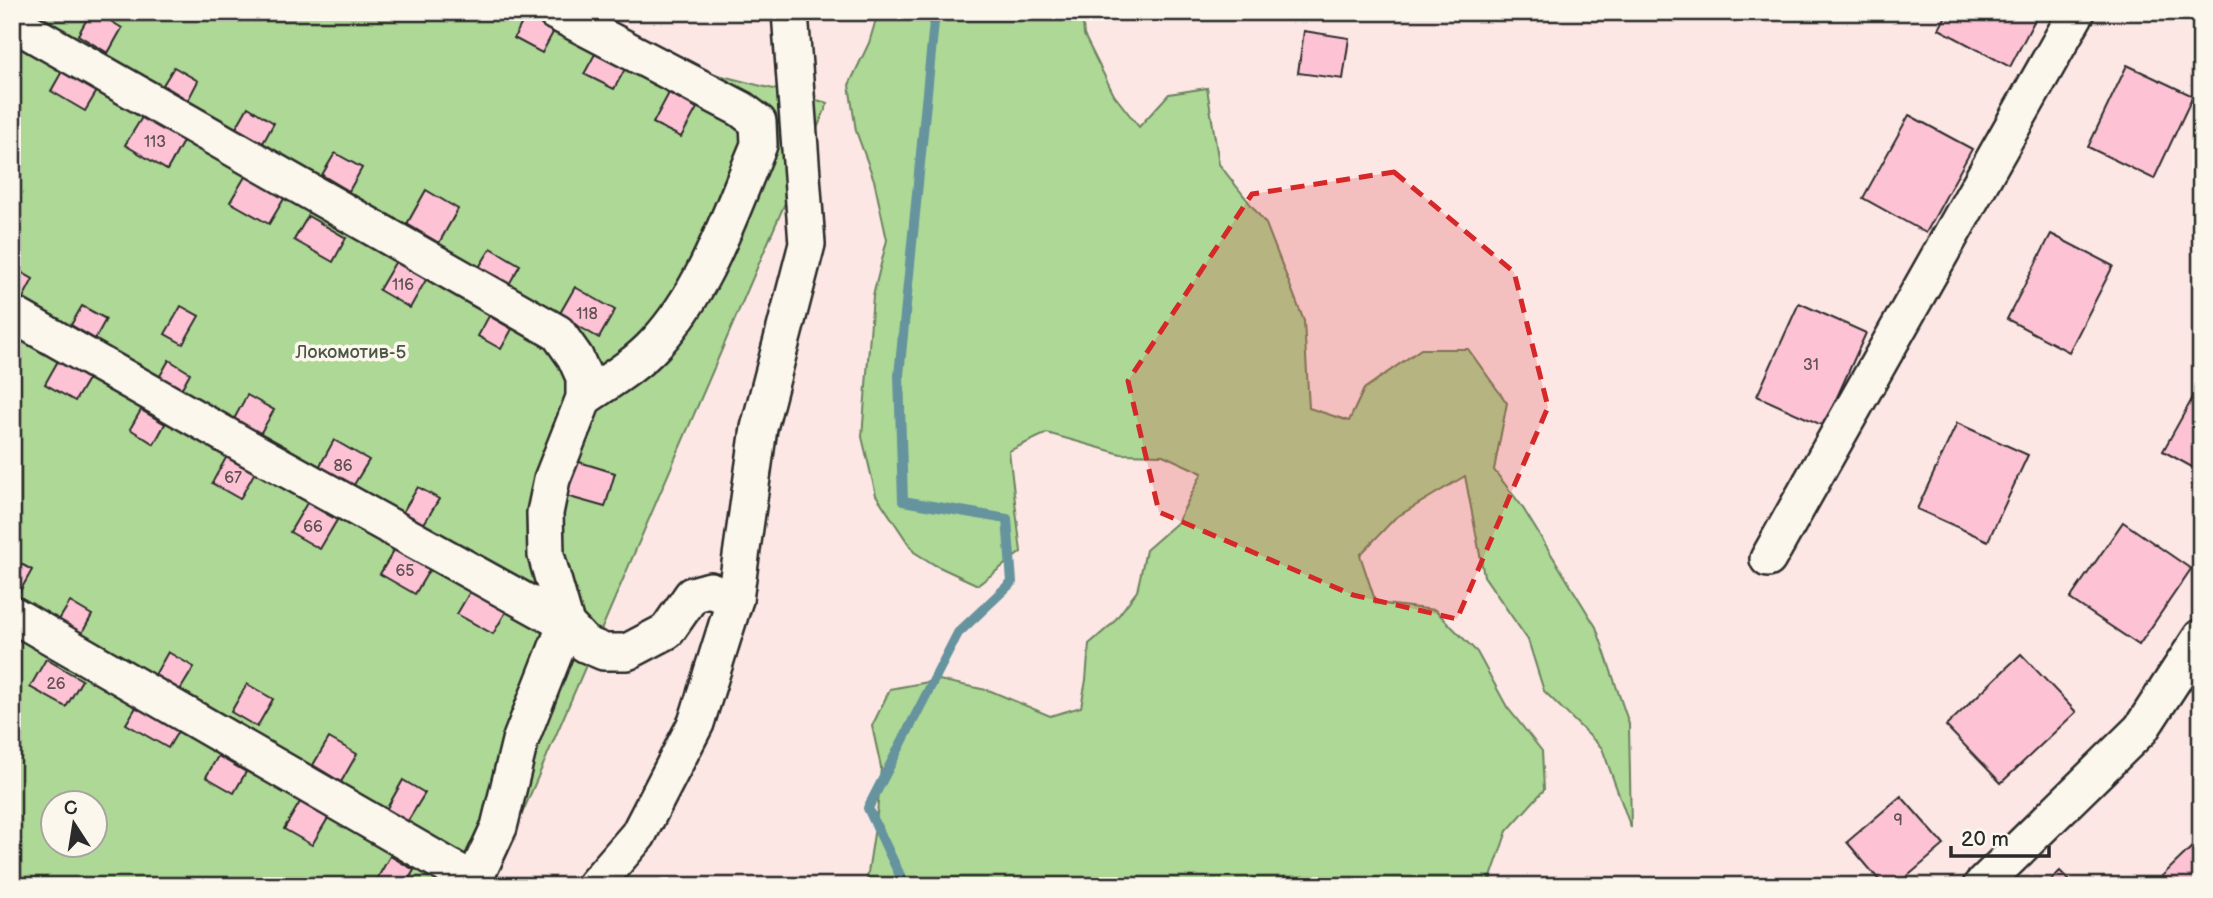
<svg xmlns="http://www.w3.org/2000/svg" width="2213" height="898" font-family="'Balsamiq Sans',sans-serif">
<style>
.green{fill:#aed896;stroke:#6c8260;stroke-width:2;fill-rule:evenodd}
.lines{fill:none;stroke-linecap:round;stroke-linejoin:round}
.stream{stroke:#65939e;stroke-width:10}
.building{fill:#fdc3d5;stroke:#2b2b2b;stroke-width:2}
.minor-casing{stroke:#2b2b2b;stroke-width:40}
.minor{stroke:#fbf7ec;stroke-width:35}
.marked{fill:#d62828;fill-opacity:0.2;stroke:#d62828;stroke-width:5;stroke-dasharray:14 9;stroke-linejoin:round}
.labels{text-anchor:middle;stroke-width:7;stroke-linejoin:round;paint-order:stroke}
.number-label{font-size:16px;fill:#605156}
.park-label{font-size:19px;fill:#4c5646;stroke:#fbf7ec}
</style>
<rect width="100%" height="100%" fill="#fce7e5"/>
<filter id="ink" filterUnits="userSpaceOnUse"><feTurbulence type="fractalNoise" baseFrequency=".0143" numOctaves="2"/><feDisplacementMap in="SourceGraphic" scale="14" xChannelSelector="R" yChannelSelector="G"/><feConvolveMatrix kernelMatrix="1 2 1 2 8 2 1 2 1" color-interpolation-filters="sRGB"/></filter>
<g filter="url(#ink)">
<g class="green">
<path d="M12 12H595L699 70 828 103 491 886H12ZM52 804H94V846H52Z"/>
<path d="M876 12H1082L1084 35 1114 95 1139 127 1169 94 1207 88 1219 164 1266 224 1304 321 1309 408 1349 421 1364 389 1421 349H1468L1507 403 1494 470 1521 505 1596 627 1629 724 1631 828 1602 748 1544 691 1528 640 1484 576 1465 476 1395 518 1360 555 1376 603 1435 610 1477 652 1507 707 1542 751 1544 790 1507 831 1488 886H866L877 814 881 767 872 726 890 689 939 680 991 691 1050 716 1081 707 1086 680 1089 644 1112 624 1137 591 1146 550 1177 523 1202 473 1163 455 1121 454 1047 433 1009 451 1021 552 978 585 935 565 914 552 876 495 862 437 873 296 887 240 874 180 856 131 849 85 869 43 877 16Z"/>
</g>
<g class="lines">
<path class="stream" d="M905 886 868 808 958 633 1012 582 1007 519 903 501 899 375 935 12"/>
</g>
<g class="building">
<path d="M91 12H96L122 28 108 53 78 35Z"/>
<path d="M1948 12H2039L2010 67 1939 29Z"/>
<path d="M527 13 556 27 542 53 514 38Z"/>
<path d="M1304 31 1349 38 1343 79 1298 73Z"/>
<path d="M595 54 625 69 614 89 584 74Z"/>
<path d="M2127 65 2193 96 2154 179 2088 147Z"/>
<path d="M65 66 100 86 85 111 51 91Z"/>
<path d="M174 67 198 81 188 100 163 85Z"/>
<path d="M669 93 697 108 681 137 653 123Z"/>
<path d="M248 107 274 123 263 143 236 128Z"/>
<path d="M144 114 185 138 167 170 125 145Z"/>
<path d="M1909 115 1972 149 1926 233 1863 198Z"/>
<path d="M335 153 362 168 349 191 322 175Z"/>
<path d="M246 175 285 197 269 224 230 202Z"/>
<path d="M426 190 458 209 439 243 407 224Z"/>
<path d="M308 216 346 238 333 262 294 240Z"/>
<path d="M2051 234 2113 266 2069 352 2007 319Z"/>
<path d="M491 248 520 265 508 286 478 269Z"/>
<path d="M396 261 427 278 410 308 379 290Z"/>
<path d="M12 267 33 279 21 302 12 297Z"/>
<path d="M575 287 615 310 599 338 559 315Z"/>
<path d="M1799 303 1866 333 1824 426 1757 396Z"/>
<path d="M82 306 106 319 95 339 71 325Z"/>
<path d="M181 306 199 316 183 344 165 334Z"/>
<path d="M489 316 512 329 501 349 478 336Z"/>
<path d="M169 360 190 373 178 395 156 383Z"/>
<path d="M58 361 88 379 75 401 45 384Z"/>
<path d="M2201 383V472L2163 451Z"/>
<path d="M247 395 274 410 260 434 234 419Z"/>
<path d="M141 410 165 424 154 444 130 429Z"/>
<path d="M1957 423 2028 455 1988 541 1917 509Z"/>
<path d="M334 440 369 460 352 488 318 469Z"/>
<path d="M227 456 255 472 240 499 212 483Z"/>
<path d="M576 461 615 473 605 507 566 496Z"/>
<path d="M418 487 439 499 422 527 401 515Z"/>
<path d="M307 503 337 520 320 549 290 532Z"/>
<path d="M2123 522 2191 569 2139 645 2070 599Z"/>
<path d="M396 547 431 567 415 594 380 574Z"/>
<path d="M12 559 32 570 15 600 12 599Z"/>
<path d="M471 590 507 610 493 634 457 614Z"/>
<path d="M70 602 92 615 82 633 59 620Z"/>
<path d="M168 652 194 667 180 690 155 675Z"/>
<path d="M2021 654 2076 712 2001 783 1946 726Z"/>
<path d="M46 659 82 680 66 707 30 687Z"/>
<path d="M247 684 273 699 257 727 231 712Z"/>
<path d="M138 704 180 728 168 748 126 724Z"/>
<path d="M329 738 357 754 341 782 313 765Z"/>
<path d="M218 756 246 772 234 793 206 777Z"/>
<path d="M403 780 425 793 403 829 382 817Z"/>
<path d="M1901 796 1944 845 1896 886H1884L1847 842Z"/>
<path d="M300 802 328 818 312 845 284 829Z"/>
<path d="M2196 843 2201 848V886H2171L2162 876Z"/>
<path d="M390 856 414 870 405 886H373Z"/>
<path d="M2060 871 2075 886H2045Z"/>
</g>
<g class="lines">
<g class="minor-casing">
<g id="minor">
<path d="M555 12 741 109 758 122 759 145C730 213 707 287 656 343 636 365 609 381 584 398"/>
<path d="M12 22 558 333 575 357 584 377V398L552 479 545 513 546 555 566 624 243 445 12 314"/>
<path d="M1768 559 2077 12"/>
<path d="M12 614 474 881 499 827 520 741 566 624 585 644 604 652H627L667 631 692 595 710 590 735 599"/>
<path d="M594 886 638 835 696 723 735 599 759 428 807 244 790 12"/>
<path d="M1981 886 2141 729 2201 637"/>
</g>
</g>
<use href="#minor" class="minor"/>
</g>
</g>
<path class="marked" d="M1394 172 1514 272 1548 407 1457 619 1353 595 1159 512 1128 381 1252 194Z"/>
<g class="labels">
<g class="number-label">
<text x="155" y="147">113</text>
<text x="403" y="290">116</text>
<text x="587" y="319">118</text>
<text x="1811" y="370">31</text>
<text x="343" y="471">86</text>
<text x="233" y="483">67</text>
<text x="313" y="532">66</text>
<text x="405" y="576">65</text>
<text x="56" y="689">26</text>
<text x="1898" y="825">9</text>
</g>
<g class="park-label">
<text x="351" y="358">Локомотив-5</text>
</g>
</g>
<rect width="2213" height="898" fill="none" stroke="#fbf7ec" stroke-width="42"/>
<rect x="21" y="21" width="2171" height="856" fill="none" stroke="#2b2b2b" stroke-width="2.5" filter="url(#ink)"/>
<g transform="translate(74 824) rotate(348)"><circle r="33" fill="#fbf7ec" stroke="#a8a59f" stroke-width="2"/>
<path d="M0-5L12 26L0 18L-12 26Z" fill="#2b2b2b"/>
<text y="-10" font-size="19" font-weight="bold" text-anchor="middle" fill="#2b2b2b">С</text>
</g>
<path d="M1951 846v10h98v-10" fill="none" stroke="#2b2b2b" stroke-width="3.5"/>
<text x="1961" y="846" font-size="21" fill="#2b2b2b" stroke="#fbf7ec" stroke-width="5" paint-order="stroke">20 m</text>
</svg>
